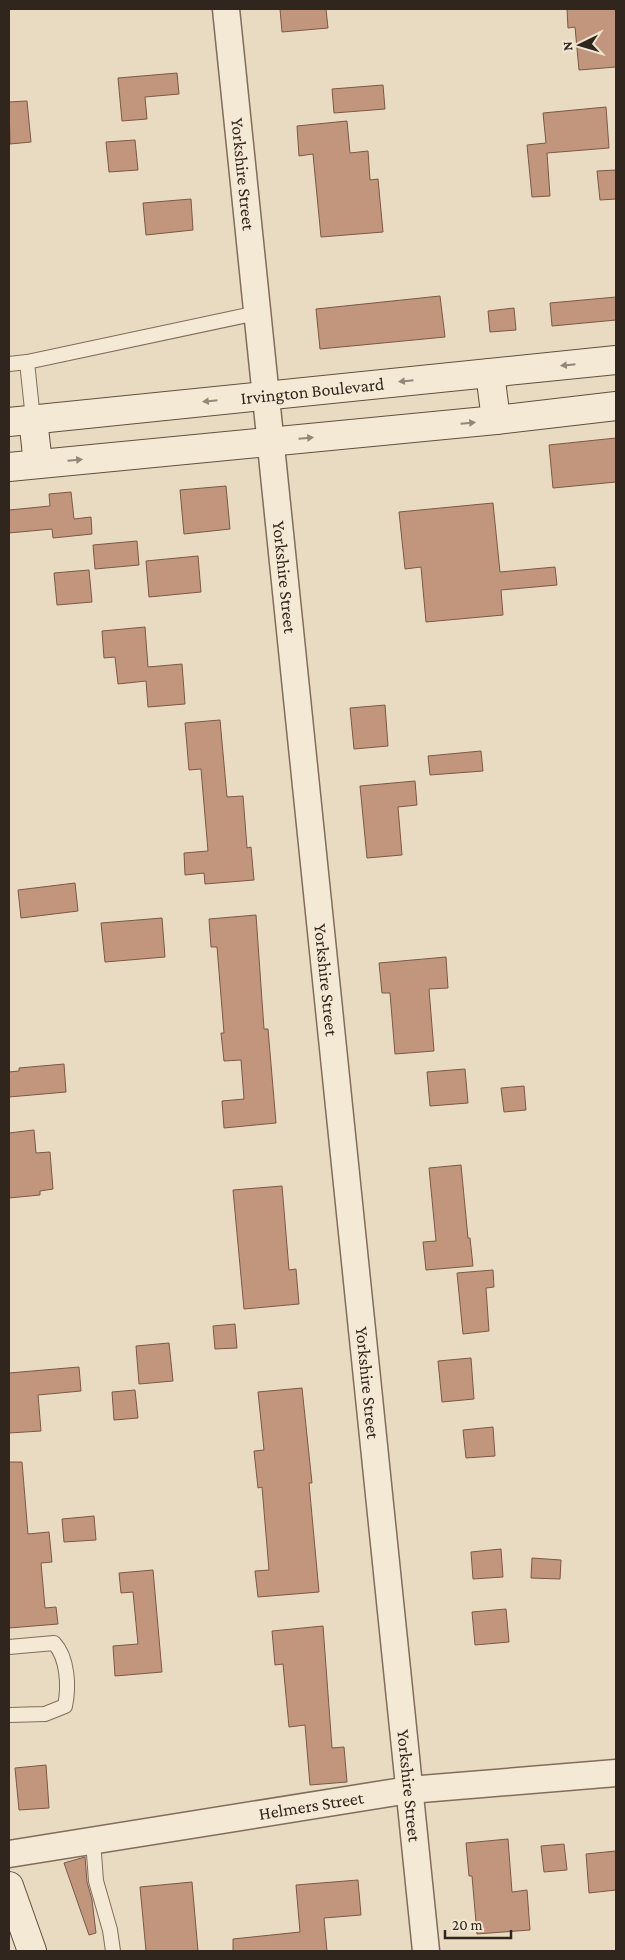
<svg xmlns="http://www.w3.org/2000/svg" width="625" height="1960" font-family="'Crimson Pro',serif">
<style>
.building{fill:#c2967c;stroke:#7c5844}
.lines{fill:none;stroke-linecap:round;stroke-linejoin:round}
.service-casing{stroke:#806d5b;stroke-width:16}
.minor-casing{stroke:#806d5b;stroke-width:29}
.secondary-casing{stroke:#614f3e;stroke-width:30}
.service{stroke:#f4e9d4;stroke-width:14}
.minor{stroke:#f4e9d4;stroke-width:26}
.secondary{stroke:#f4e9d4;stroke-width:28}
.oneway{fill:#928879}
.labels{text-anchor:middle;stroke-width:4;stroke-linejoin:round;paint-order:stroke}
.street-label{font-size:18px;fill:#31261e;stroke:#f0e6d0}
</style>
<rect width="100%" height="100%" fill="#e8dbc2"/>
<g class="building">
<path d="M280 9H326L328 28 282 32Z"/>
<path d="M567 9H616V67L579 70 575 27 568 28Z"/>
<path d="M177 73 179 94 145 97 147 119 122 121 118 78Z"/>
<path d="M383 85 385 109 334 113 332 89Z"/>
<path d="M27 101 31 142 10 144 9 102Z"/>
<path d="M606 107 609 148 547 153 550 196 532 197 527 145 546 143 543 113Z"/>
<path d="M347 121 350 153 368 151 370 180 378 179 383 232 321 237 313 154 299 156 297 126Z"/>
<path d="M135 140 138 170 109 172 106 142Z"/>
<path d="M616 170V199L600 200 597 171Z"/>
<path d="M191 199 193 230 146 235 143 203Z"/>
<path d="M440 296 445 337 320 349 316 309Z"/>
<path d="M616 297V320L552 326 550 303Z"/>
<path d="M514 308 516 330 490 332 488 311Z"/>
<path d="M616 438V482L553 488 549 445Z"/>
<path d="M226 486 230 529 184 534 180 490Z"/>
<path d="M71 492 74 519 91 517 92 534 53 538 52 529 9 533V510L50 506 49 494Z"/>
<path d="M493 503 500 572 555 567 557 585 501 590 503 615 426 622 421 567 405 569 399 512Z"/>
<path d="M137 541 139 565 95 569 93 545Z"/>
<path d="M198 556 201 592 149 597 146 561Z"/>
<path d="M89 570 92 602 57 605 54 573Z"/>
<path d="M145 627 148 667 182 664 185 704 148 707 146 681 118 684 115 657 104 658 102 631Z"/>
<path d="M385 705 388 746 354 749 350 708Z"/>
<path d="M220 720 227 797 243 796 247 848 251 847 254 880 205 884 204 873 185 875 184 853 208 851 201 769 189 770 185 723Z"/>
<path d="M481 751 483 771 430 775 428 756Z"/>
<path d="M415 781 417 805 398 807 402 855 367 858 360 786Z"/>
<path d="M75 883 78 911 21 918 18 890Z"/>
<path d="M256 915 264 1029H268L276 1123 224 1128 222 1101 244 1099 241 1060 224 1061 221 1033H224L217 947H211L209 919Z"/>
<path d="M162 918 165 957 105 962 101 923Z"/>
<path d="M446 957 448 988 429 989 434 1051 395 1054 390 993H382L379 963Z"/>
<path d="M64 1064 66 1092 9 1097V1072L19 1071V1068Z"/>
<path d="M465 1069 468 1103 430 1106 427 1072Z"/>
<path d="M524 1086 526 1110 504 1112 501 1088Z"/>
<path d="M34 1130 36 1153 50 1152 53 1189 40 1191V1195L9 1198V1133Z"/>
<path d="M461 1165 468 1238H470L473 1266 426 1270 423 1242 436 1241 429 1168Z"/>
<path d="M282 1186 289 1270 296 1269 299 1304 244 1309 233 1190Z"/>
<path d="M493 1270 494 1287 486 1288 489 1331 463 1334 457 1273Z"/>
<path d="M235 1324 237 1348 215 1349 213 1326Z"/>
<path d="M169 1343 173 1381 139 1384 136 1346Z"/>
<path d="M471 1358 474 1399 442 1402 438 1361Z"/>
<path d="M79 1367 81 1391 38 1395 41 1431 9 1433V1373Z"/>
<path d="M302 1388 312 1483H309L319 1592 258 1597 255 1571 269 1570 262 1487 258 1488 254 1451 264 1450 258 1392Z"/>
<path d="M135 1390 138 1418 114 1420 112 1392Z"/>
<path d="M493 1427 495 1456 466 1458 463 1430Z"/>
<path d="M9 1462H22L28 1534 49 1532 52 1562 41 1563 45 1608 56 1607 58 1624 9 1628Z"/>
<path d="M94 1516 96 1540 64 1542 62 1519Z"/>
<path d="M501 1549 503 1577 473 1579 471 1552Z"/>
<path d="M532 1558 561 1560 560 1579 531 1578Z"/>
<path d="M153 1570 162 1672 115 1676 113 1646 138 1644 133 1592 121 1593 119 1573Z"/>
<path d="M506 1609 509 1642 475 1645 472 1612Z"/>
<path d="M323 1626 332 1748 344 1747 347 1782 310 1785 305 1725 289 1727 283 1664 275 1665 272 1631Z"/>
<path d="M46 1765 49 1808 19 1810 15 1768Z"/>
<path d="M508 1839 512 1892 527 1890 530 1930 477 1934 472 1876H469L466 1843Z"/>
<path d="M564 1844 567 1870 544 1872 541 1846Z"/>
<path d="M616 1851V1890L589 1893 586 1854Z"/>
<path d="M85 1857 87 1882 92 1900 96 1933 89 1935 64 1863Z"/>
<path d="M358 1880 361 1915 324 1918 327 1951H233V1939L300 1932 296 1885Z"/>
<path d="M192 1882 198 1951H146L140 1887Z"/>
</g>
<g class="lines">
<g class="service-casing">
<g id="service">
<path d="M27 362 33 419"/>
<path d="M9 364 27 362 257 313"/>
<path d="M9 1647 54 1643C68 1658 69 1687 65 1706L45 1714 9 1715"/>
<path d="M93 1840 96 1881 110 1930 113 1951"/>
</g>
</g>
<g class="minor-casing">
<g id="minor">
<path id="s1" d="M226 9 426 1951"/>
<path id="s2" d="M9 1854 409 1790 616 1773"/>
</g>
</g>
<g class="secondary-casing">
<g id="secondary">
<path d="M490 373 496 420"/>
<path d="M33 419 38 464"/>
<path id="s3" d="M9 422 616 360"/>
<path d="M9 467 496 420 616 406"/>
<path d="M9 1886 32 1951"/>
</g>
</g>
<use href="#service" class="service"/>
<use href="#minor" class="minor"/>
<use href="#secondary" class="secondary"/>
</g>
<defs><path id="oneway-solid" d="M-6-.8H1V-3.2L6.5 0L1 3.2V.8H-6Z" transform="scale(1.25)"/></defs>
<g class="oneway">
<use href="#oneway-solid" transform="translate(568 365) rotate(174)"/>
<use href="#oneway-solid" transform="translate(406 381) rotate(174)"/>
<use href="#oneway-solid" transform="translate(210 401) rotate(174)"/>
<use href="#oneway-solid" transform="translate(468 423) rotate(-5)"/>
<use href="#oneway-solid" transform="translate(306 438) rotate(-5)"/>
<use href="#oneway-solid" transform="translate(75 460) rotate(-5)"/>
</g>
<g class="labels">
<g class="street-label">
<text dy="6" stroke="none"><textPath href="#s1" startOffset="166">Yorkshire Street</textPath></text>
<text dy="6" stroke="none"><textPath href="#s3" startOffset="305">Irvington Boulevard</textPath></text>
<text dy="6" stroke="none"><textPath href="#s1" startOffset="571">Yorkshire Street</textPath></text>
<text dy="6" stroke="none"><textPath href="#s1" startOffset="976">Yorkshire Street</textPath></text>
<text dy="6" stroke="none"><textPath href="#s1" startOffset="1381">Yorkshire Street</textPath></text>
<text dy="6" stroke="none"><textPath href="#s1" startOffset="1786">Yorkshire Street</textPath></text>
<text dy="6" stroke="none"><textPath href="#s2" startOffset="306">Helmers Street</textPath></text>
</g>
</g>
<rect width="625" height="1960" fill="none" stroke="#31261e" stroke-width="20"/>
<g transform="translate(580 45) rotate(265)" stroke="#f0e6d0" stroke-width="4" paint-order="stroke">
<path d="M0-4L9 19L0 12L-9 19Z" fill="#31261e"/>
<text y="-8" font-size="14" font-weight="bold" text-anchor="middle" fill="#31261e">N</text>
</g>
<path d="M445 1930v8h66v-8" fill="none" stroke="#31261e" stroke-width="2.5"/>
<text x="452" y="1930" font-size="15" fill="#31261e" stroke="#f0e6d0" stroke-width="4" paint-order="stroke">20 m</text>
</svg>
